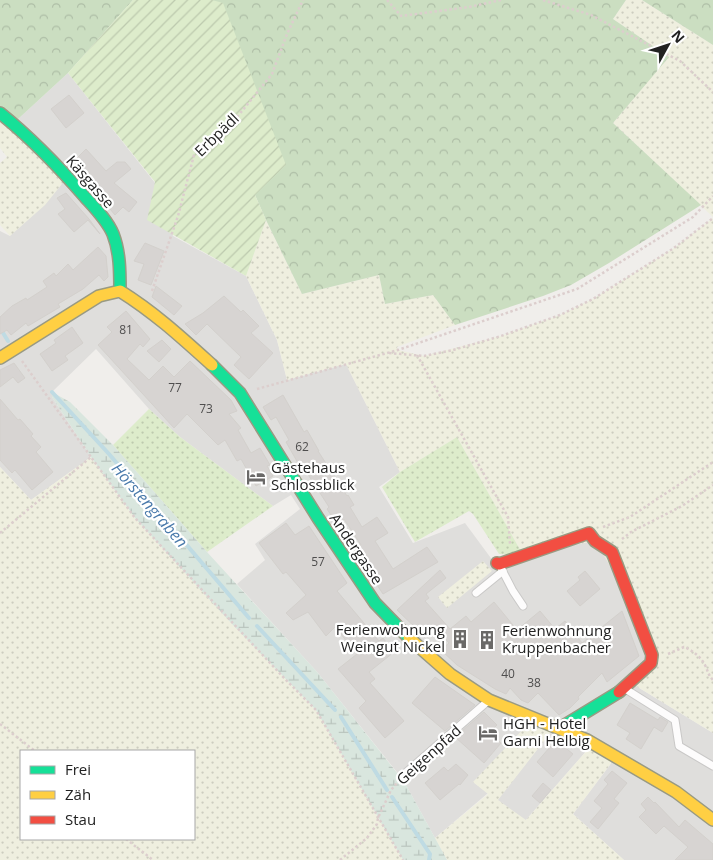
<svg xmlns="http://www.w3.org/2000/svg" width="713" height="860" font-family="'Open Sans',sans-serif">
<style>
.residential{fill:#dfdedc}
.farmland{fill:url(#farmland-dots);fill-rule:evenodd}
.grass{fill:url(#grass-dots)}
.forest{fill:url(#forest-crowns)}
.wetland{fill:url(#wetland-marsh)}
.garden{fill:url(#garden-furrows)}
.lines{fill:none;stroke-linecap:round;stroke-linejoin:round}
.stream{stroke:#bfdbe3;stroke-width:4}
.building{fill:#d7d4d2;stroke:#d3d0cc}
.lane-casing{stroke:#c9c8c7;stroke-width:9}
.fast-casing{stroke:#999a82;stroke-width:14}
.slow-casing{stroke:#999a82;stroke-width:14}
.jam-casing{stroke:#999a82;stroke-width:14}
.path{stroke:#dccecd;stroke-width:2.5;stroke-dasharray:2.5 2.5;stroke-linecap:butt}
.lane{stroke:#fdfcfc;stroke-width:7}
.fast{stroke:#16e098;stroke-width:11}
.slow{stroke:#ffcf43;stroke-width:11}
.jam{stroke:#f24e42;stroke-width:11}
.labels{text-anchor:middle;stroke-width:4.5;stroke-linejoin:round;paint-order:stroke}
.number-label{font-size:12px;fill:#4f4e4e}
.street-label{font-size:15px;fill:#222;stroke:#fff}
.poi-label{font-size:15px;fill:#222;stroke:#fff;text-anchor:start}
.water-label{font-size:16px;font-style:italic;fill:#4a7aab;stroke:#fff}
</style>
<defs>
<pattern id="farmland-dots" width="8" height="8" patternUnits="userSpaceOnUse" patternTransform="scale(1.25)"><rect width="8" height="8" fill="#efefdf"/><path d="M2 2h.1M6 6h.1" fill="none" stroke="#cdcdbf" stroke-width="1.8" stroke-linecap="round"/></pattern>
<pattern id="grass-dots" width="8" height="8" patternUnits="userSpaceOnUse" patternTransform="scale(1.25)"><rect width="8" height="8" fill="#ddeccb"/><path d="M2 2h.1M6 6h.1" fill="none" stroke="#bdcaae" stroke-width="1.8" stroke-linecap="round"/></pattern>
<pattern id="forest-crowns" width="20" height="18" patternUnits="userSpaceOnUse" patternTransform="scale(1.25)"><rect width="20" height="18" fill="#cbdec1"/><path d="M2 6a3 3 0 1 1 6 0M12 15a3 3 0 1 1 6 0" fill="none" stroke="#aebea6"/></pattern>
<pattern id="wetland-marsh" width="20" height="14" patternUnits="userSpaceOnUse" patternTransform="scale(1.25)"><rect width="20" height="14" fill="#d9e6de"/><path d="M1 5h8M5 5V1M11 12h8M15 12V8" fill="none" stroke="#bac5be"/></pattern>
<pattern id="garden-furrows" width="10" height="10" patternUnits="userSpaceOnUse" patternTransform="scale(1.25)"><rect width="10" height="10" fill="#ddeccb"/><path d="M-1 1l2-2M0 10L10 0M9 11l2-2" fill="none" stroke="#bdcaae"/></pattern>
</defs>
<rect width="100%" height="100%" fill="#f0eeeb"/>
<path class="residential" d="M68 73 155 183 173 236 246 276 277 340 287 380 346 364 400 472 379 487 413 543 465 523 496 565 589 533 612 552 652 655 636 686 713 733V860H624L573 814 612 762 589 748 525 821 497 800 551 732 473 782 488 793 435 838 405 783 396 771 318 673 237 584 265 560 255 544 300 509 291 495 273 506 180 437 149 409 96 349 52 392V397L91 457 31 500 0 467V231L10 236 17 120Z"/>
<g class="farmland">
<path d="M626 0H642L713 45V217L613 123 668 57 613 19Z"/>
<path d="M0 117 66 179 45 205 10 236 0 225V163L7 157 0 148Z"/>
<path d="M713 218V733L636 686 651 663 634 605 595 541 523 555 457 437 400 472 346 364 287 380 277 340 246 276 266 220 302 294 379 275 385 304 433 295 455 325 397 347 398 350 424 356 501 336 560 315 593 299 674 248Z"/>
<path d="M91 457 135 518 233 625 316 710 403 860H0V467L31 500ZM21 751H194V839H21Z"/>
<path d="M483 561 492 571 447 608 438 597Z"/>
<path d="M527 725 551 732 498 800 526 820 589 748 612 762 573 814 624 860H447L435 838 488 794 473 782Z"/>
</g>
<g class="grass">
<path d="M149 409 180 437 273 506 207 552 113 445Z"/>
<path d="M457 437 523 555 499 554 473 514 469 511 415 542 382 487 400 472Z"/>
</g>
<g class="forest">
<path d="M0 0H133L68 73 17 120 0 108Z"/>
<path d="M212 0H626L613 19 669 57 613 123 701 205 609 263 571 285 543 296 455 325 433 295 385 304 379 275 302 294 266 220 255 195Z"/>
<path d="M642 0H713V45Z"/>
</g>
<path class="wetland" d="M52 392 70 402 113 445 207 552 318 673 405 783 447 860H403L316 710 233 625 135 518 91 457 52 397Z"/>
<path class="garden" d="M133 0H212L223 3 286 165 255 195 266 220 246 276 147 220 155 182 68 73Z"/>
<g class="lines">
<g class="stream">
<path d="M0 328 8 341"/>
<path d="M52 392 109 454 249 618"/>
<path d="M257 626 335 710"/>
<path d="M341 717 387 790"/>
<path d="M392 797 430 854 429 860"/>
</g>
</g>
<g class="building">
<path d="M69 95 84 113 66 128 51 109Z"/>
<path d="M86 149 106 171 117 162H125L131 169 114 183 137 202 129 212 123 207 115 215 86 180 89 178 74 161Z"/>
<path d="M66 193 89 219 100 234 88 220 74 232 58 214 65 209 57 198Z"/>
<path d="M145 243 164 251 151 285 138 280 144 264 134 261Z"/>
<path d="M98 247 106 256 108 277 104 281 99 275 83 289 58 304 60 307 28 326 26 323 11 335 7 330 0 334V317L12 306 26 298 27 300 47 287 43 281 54 273 56 276 68 264 73 270Z"/>
<path d="M156 286 182 306 174 315 152 297Z"/>
<path d="M224 296 241 312 243 310 259 326 251 333 273 353 249 379 234 365 241 357 207 324 196 335 185 324 203 313Z"/>
<path d="M126 311 150 339 143 347 140 344 127 359 149 380 163 366 174 377 190 361 231 400 237 411 229 414 241 428 238 430 251 453 260 448 270 465 267 466 273 476 256 486 241 459 237 461 225 440 218 445 187 414 174 428 98 345 112 332 107 327Z"/>
<path d="M72 327 83 343 65 356 68 360 52 371 40 354 56 343 54 340Z"/>
<path d="M162 340 171 349 159 362 147 351Z"/>
<path d="M14 363 25 378 18 383 13 377 0 387V370Z"/>
<path d="M283 395 304 432 307 430 319 451H318L347 496 348 495 354 505 350 507 362 527 377 517 388 533 375 541 393 569 427 547 438 562 383 594 354 550 361 545 344 519 337 524 327 509 329 507 300 462 298 463 286 442 289 440 276 417 271 420 263 407Z"/>
<path d="M0 399 18 420 20 419 33 434 31 436 41 447 36 452 53 472 32 490 15 470 12 473 0 460Z"/>
<path d="M286 523 295 535 309 526 347 583 337 591 379 641 383 638 394 652 369 672 375 679 370 683 404 721 385 738 359 708 366 701 338 669 357 654 335 627 326 636 308 612 293 620 286 613 306 595 286 572 283 574 259 543Z"/>
<path d="M440 570 446 578 426 594 429 598 425 601 450 629 466 616 471 622 494 602 517 630 540 611 555 629 565 621 582 643 622 611 639 656 607 682 602 673 578 697 579 699 570 708 559 715 538 693 528 703 521 700 510 688 506 694 495 689 457 665 441 650 449 643 433 625 431 627 428 625 420 632 397 610Z"/>
<path d="M585 571 600 589 580 606 567 591 580 580 578 577Z"/>
<path d="M435 677 475 705 445 731 412 703Z"/>
<path d="M630 703 658 720 660 717 668 722 662 732 654 727 641 749 626 739 630 733 617 725Z"/>
<path d="M484 712 497 725 489 733 501 743 484 763 455 737Z"/>
<path d="M556 740 573 754 553 777 537 762Z"/>
<path d="M456 764 468 775 460 785 459 784 440 800 425 783 444 767 448 771Z"/>
<path d="M612 771 627 783 614 799 619 803 598 829 590 822 602 808 594 801 608 784 604 780Z"/>
<path d="M543 783 551 790 540 803 532 796Z"/>
<path d="M648 797 654 803 655 802 679 827 685 820 713 844V860H675L688 847 664 826 656 834 639 817 646 810 641 804Z"/>
</g>
<g class="lines">
<g class="lane-casing">
<g id="lane">
<path d="M500 566 513 591 523 606"/>
<path d="M476 593 503 571"/>
<path d="M627 690 675 720 679 746 713 766"/>
<path d="M402 776 488 701"/>
</g>
</g>
<g class="fast-casing">
<g id="fast">
<path d="M0 113C31 138 59 167 85 197 95 208 107 220 113 234 120 252 120 272 120 291"/>
<path d="M212 365 240 393 318 518 375 603 409 638"/>
<path d="M560 728 619 692"/>
</g>
</g>
<g class="slow-casing">
<g id="slow">
<path d="M0 358 99 296 120 291C155 313 181 337 212 365"/>
<path d="M409 638 450 674 489 700 587 740 676 792 713 820"/>
</g>
</g>
<g class="jam-casing">
<path id="jam" d="M497 563 499 564 589 533 595 541 612 552 652 655 651 663 619 692"/>
</g>
<g class="path">
<path d="M387 0 401 16 469 7 501 0"/>
<path d="M543 0 591 15 680 61 713 92"/>
<path d="M152 291 178 216 194 155 238 116 272 74 287 34 303 0"/>
<path d="M389 353 424 356 453 350 501 336 560 315 593 299 674 248 713 218"/>
<path d="M417 355 508 517 510 544"/>
<path d="M22 361 91 457"/>
<path d="M257 389 398 350 577 289 693 217 713 196"/>
<path d="M603 527 630 517 713 462"/>
<path d="M0 533 91 457 135 518 285 679 316 710 403 860"/>
<path d="M622 539 631 532 682 506 713 485"/>
<path d="M668 654 684 647C692 650 701 657 705 665 708 671 708 675 713 680"/>
<path d="M0 724 35 751"/>
<path d="M126 839 153 860"/>
<path d="M340 860 367 838 377 824 378 818 391 790 397 783"/>
</g>
<use href="#lane" class="lane"/>
<use href="#fast" class="fast"/>
<use href="#slow" class="slow"/>
<use href="#jam" class="jam"/>
</g>
<defs>
<g id="hotel-bare" transform="scale(1.5)"><path d="M-6-4.5h1.5V1H6V5H4.5V3h-9V5H-6ZM-4 0a1.8 1.8 0 1 1 3.6 0ZM.5 0V-2.5h3Q6-2.5 6 0Z" fill="#6a6968" stroke="#fff" stroke-width="2.5" paint-order="stroke"/></g>
<g id="building-bare" transform="scale(1.5)"><path d="M-4-6H4V6H1V3H-1V6H-4ZM-2.5-4.3h1.7v1.8h-1.7ZM.8-4.3h1.7v1.8H.8ZM-2.5-1h1.7V.8h-1.7ZM.8-1h1.7V.8H.8Z" fill="#6a6968" stroke="#fff" stroke-width="2.5" paint-order="stroke"/></g>
</defs>
<g fill-rule="evenodd">
<use href="#hotel-bare" x="256" y="477"/>
<use href="#building-bare" x="460" y="639"/>
<use href="#building-bare" x="487" y="640"/>
<use href="#hotel-bare" x="488" y="733"/>
</g>
<g class="labels">
<g class="number-label">
<text x="126" y="334">81</text>
<text x="175" y="392">77</text>
<text x="206" y="413">73</text>
<text x="302" y="451">62</text>
<text x="318" y="566">57</text>
<text x="508" y="678">40</text>
<text x="534" y="687">38</text>
</g>
<g class="street-label">
<text transform="translate(217 135) rotate(-44)" y="5">Erbpädl</text>
<text transform="translate(90 182) rotate(49)" y="5">Käsgasse</text>
<text transform="translate(356 549) rotate(56)" y="5">Andergasse</text>
<text transform="translate(429 755) rotate(-42)" y="5">Geigenpfad</text>
</g>
<g class="poi-label">
<text x="271" y="473">Gästehaus<tspan x="271" dy="17">Schlossblick</tspan></text>
<text x="445" y="635" text-anchor="end">Ferienwohnung<tspan x="445" dy="17">Weingut Nickel</tspan></text>
<text x="502" y="636">Ferienwohnung<tspan x="502" dy="17">Kruppenbacher</tspan></text>
<text x="503" y="729">HGH - Hotel<tspan x="503" dy="17">Garni Helbig</tspan></text>
</g>
<g class="water-label">
<text transform="translate(150 505) rotate(49)" y="6">Hörstengraben</text>
</g>
</g>
<rect x="20" y="750" width="175" height="90" fill="#ffffff" stroke="#a7a7a7"/>
<rect x="30" y="766" width="25" height="8" fill="#16e098" stroke="#a7a7a7"/>
<text x="65" y="775" font-size="15" fill="#222222">Frei</text>
<rect x="30" y="791" width="25" height="8" fill="#ffcf43" stroke="#a7a7a7"/>
<text x="65" y="800" font-size="15" fill="#222222">Zäh</text>
<rect x="30" y="816" width="25" height="8" fill="#f24e42" stroke="#a7a7a7"/>
<text x="65" y="825" font-size="15" fill="#222222">Stau</text>
<g transform="translate(668 45) rotate(50)" stroke="#ffffff" stroke-width="4" paint-order="stroke">
<path d="M0-4L9 19L0 12L-9 19Z" fill="#222222"/>
<text y="-8" font-size="14" font-weight="bold" text-anchor="middle" fill="#222222">N</text>
</g>
</svg>
